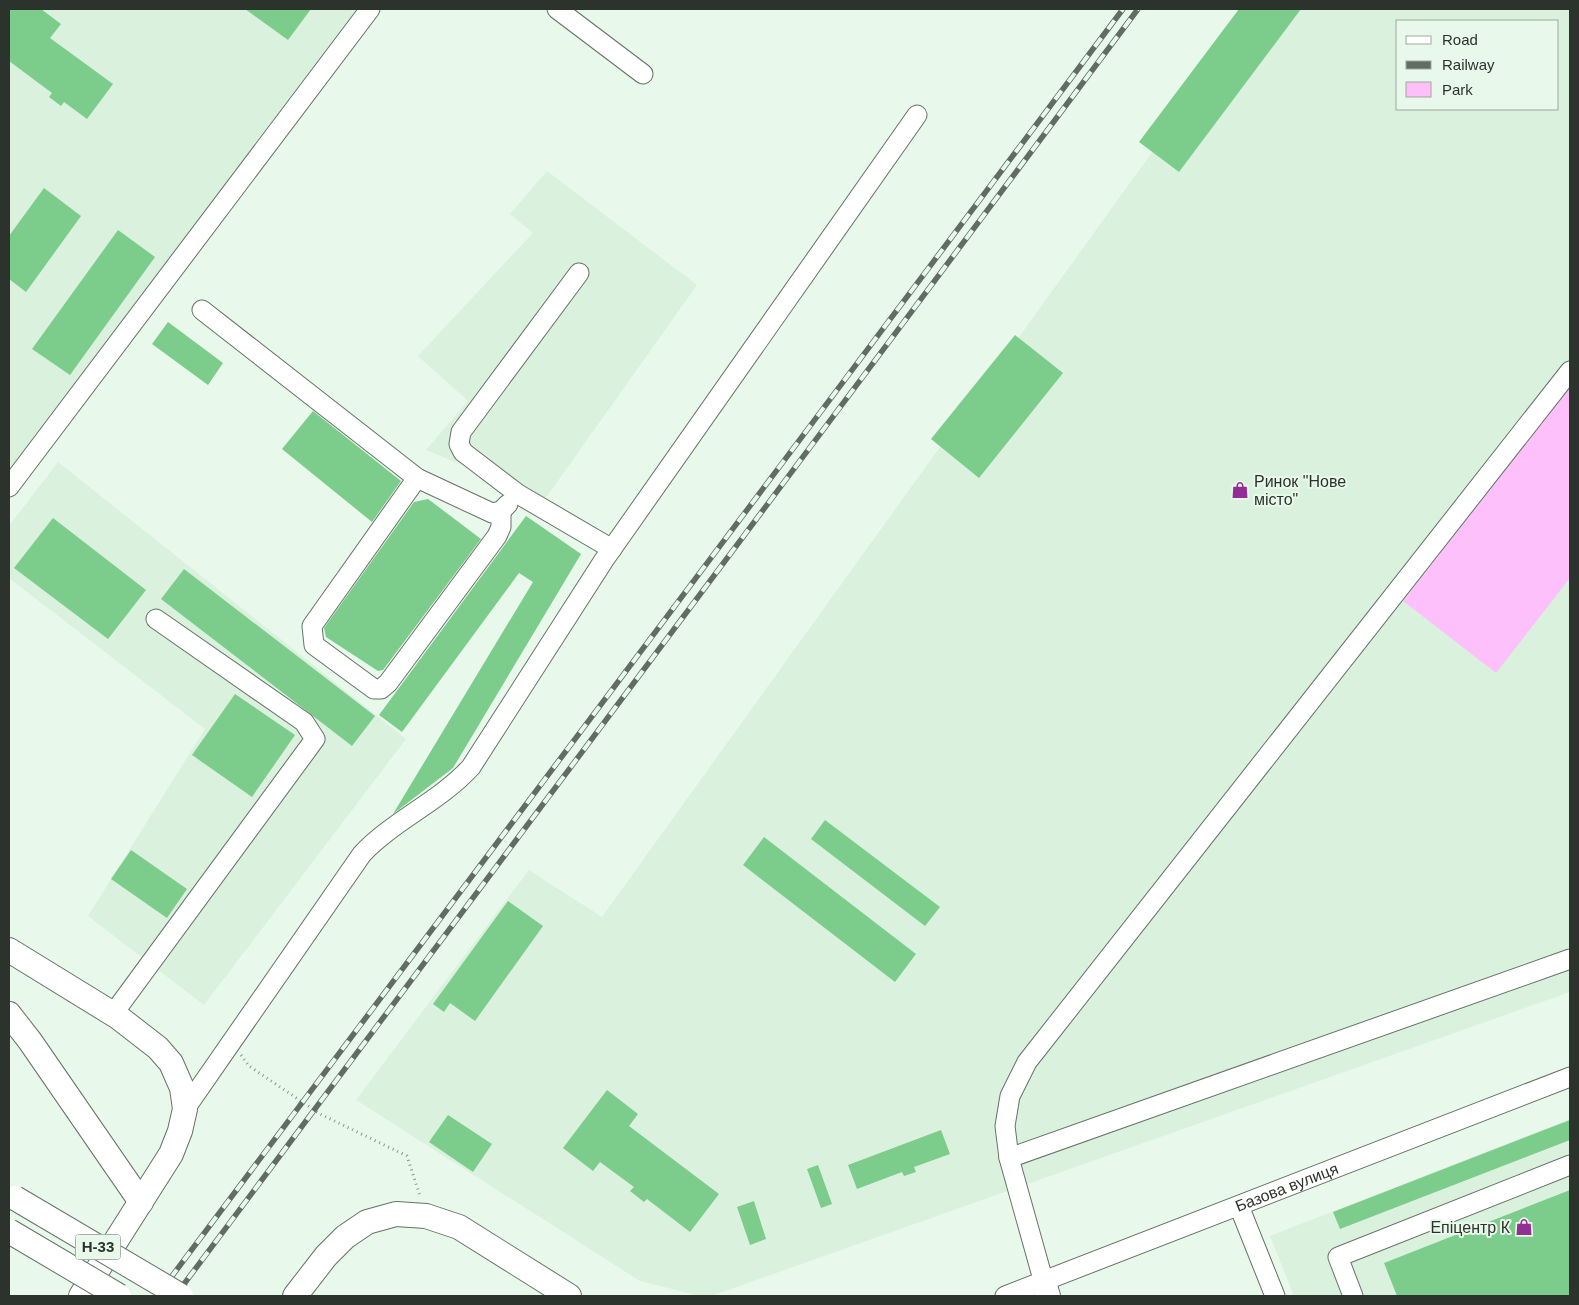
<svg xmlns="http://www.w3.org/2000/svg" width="1579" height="1305" font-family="Arial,sans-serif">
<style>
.built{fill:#daf1dd;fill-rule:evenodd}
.green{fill:#fdc0fb}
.building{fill:#7ccd8c}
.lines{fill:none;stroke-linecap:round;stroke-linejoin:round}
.minor-casing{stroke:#647366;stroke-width:21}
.major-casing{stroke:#647366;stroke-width:26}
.path{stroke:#8b978d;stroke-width:3;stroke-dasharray:1 4;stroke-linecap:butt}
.minor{stroke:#fff;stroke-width:19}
.major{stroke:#fff;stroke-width:24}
.rail-casing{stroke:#626c63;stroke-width:5.5}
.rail{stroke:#e8f8ea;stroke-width:4;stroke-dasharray:11;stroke-linecap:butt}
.major-bridge-casing{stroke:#647366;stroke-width:26;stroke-linecap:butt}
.major-bridge{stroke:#fff;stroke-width:24}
.labels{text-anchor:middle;stroke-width:4;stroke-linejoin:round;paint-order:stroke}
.shield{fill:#e8f8ea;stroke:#646e66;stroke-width:1}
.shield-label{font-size:15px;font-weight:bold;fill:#2c332d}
.poi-label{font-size:16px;fill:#2c332d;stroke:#e8f8ea;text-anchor:start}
.street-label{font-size:16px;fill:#2c332d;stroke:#e8f8ea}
</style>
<rect width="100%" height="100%" fill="#e8f8ea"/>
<g class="built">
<path d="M9 9H359L9 470Z"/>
<path d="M1255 9H1570V992L711 1296H700L640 1281 356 1100 529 870 602 917ZM1398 21H1558V109H1398Z"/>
<path d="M547 171 697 285 545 499 426 450 468 401 418 356 533 233 510 214Z"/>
<path d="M58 462 406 739 204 1005 88 916 205 729 9 578V526Z"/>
<path d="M1570 1119V1296H1294L1270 1236Z"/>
</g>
<path class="green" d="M1570 386V578L1496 673 1403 601Z"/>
<g class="building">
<path d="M9 9H41L61 24 50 38 113 84 87 119 64 102 61 106 49 97 52 93 9 61Z"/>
<path d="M245 9H311L288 40Z"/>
<path d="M1239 9H1301L1179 172 1139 142Z"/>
<path d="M44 188 81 216 26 292 9 279V236Z"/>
<path d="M118 230 155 257 70 375 32 349Z"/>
<path d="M168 322 223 363 208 385 152 344Z"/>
<path d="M1015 335 1063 373 979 478 931 439Z"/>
<path d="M313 411 401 481 372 522 282 449Z"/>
<path d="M428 499 481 539 383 670 378 671 326 637 324 628 414 502Z"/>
<path d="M526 516 581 554 453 768 393 814 533 582 519 573 402 732 379 715Z"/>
<path d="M53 518 146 590 108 639 14 568Z"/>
<path d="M184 569 375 716 352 746 161 599Z"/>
<path d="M235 694 295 735 252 797 192 755Z"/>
<path d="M825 820 940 907 925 926 811 839Z"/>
<path d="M764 837 916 954 895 982 743 865Z"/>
<path d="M131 850 187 889 167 918 111 879Z"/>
<path d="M508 901 543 926 475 1021 450 1003 444 1012 433 1004Z"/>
<path d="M607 1090 638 1114 629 1126 719 1194 690 1232 647 1199 644 1202 630 1191 634 1187 600 1162 593 1171 563 1148Z"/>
<path d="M448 1115 492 1144 473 1172 429 1142Z"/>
<path d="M1570 1120V1140L1340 1229 1333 1212Z"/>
<path d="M941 1130 950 1154 914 1167 916 1172 904 1176 902 1172 857 1189 848 1165Z"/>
<path d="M818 1165 832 1204 821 1208 807 1169Z"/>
<path d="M1570 1190V1296H1397L1384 1263Z"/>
<path d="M754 1201 766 1239 750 1245 737 1207Z"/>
</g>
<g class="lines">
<g class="minor-casing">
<g id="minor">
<path d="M557 9 643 74"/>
<path d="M579 273 461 432 459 444 463 452 518 494 612 549"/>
<path d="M202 310 417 478 492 513 501 511 508 504"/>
<path d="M417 478 312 626 314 645 374 689H381L388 683 497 536 501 527V511"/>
<path d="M9 487 370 9"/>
<path d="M113 1014 315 739 304 722 156 619"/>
<path d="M185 1109 362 854C394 820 439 802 471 767L604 560 917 115"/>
<path d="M1009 1158 1570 959"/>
<path d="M1239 1206 1275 1296"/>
<path d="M1044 1283 1009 1158 1005 1126 1010 1096 1027 1062 1570 371"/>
<path id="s1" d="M1005 1296 1570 1077"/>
<path d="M1353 1296 1338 1257 1570 1165"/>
</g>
</g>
<g class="major-casing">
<g id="major">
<path d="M9 950 118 1017 158 1048 171 1063 182 1088 185 1109 180 1131 171 1154 81 1296"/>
<path d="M9 1014 30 1041 141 1202"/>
<path d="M1044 1283 1048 1296"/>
<path d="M295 1296 326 1256 345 1237 367 1222 396 1214 426 1216 459 1227 569 1296"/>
</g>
</g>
<path class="path" d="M241 1055 249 1066 320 1114 407 1156 420 1196"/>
<use href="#minor" class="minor"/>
<use href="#major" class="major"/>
<g class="rail-casing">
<g id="rail">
<path d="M157 1296 1123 9"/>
<path d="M175 1296 1138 9"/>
</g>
</g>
<use href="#rail" class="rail"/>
<g class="major-bridge-casing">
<g id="major-bridge">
<path d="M15 1198 181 1296"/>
<path d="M9 1231 119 1296"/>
</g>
</g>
<use href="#major-bridge" class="major-bridge"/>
</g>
<defs>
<g id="shop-bare" transform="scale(1.35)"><path d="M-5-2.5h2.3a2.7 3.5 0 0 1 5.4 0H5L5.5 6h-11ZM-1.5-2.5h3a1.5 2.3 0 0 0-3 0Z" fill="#932e94" stroke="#e8f8ea" stroke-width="2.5" paint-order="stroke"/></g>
</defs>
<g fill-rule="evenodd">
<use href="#shop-bare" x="1240" y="490"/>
<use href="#shop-bare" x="1524" y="1227"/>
</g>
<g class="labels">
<rect class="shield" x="75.5" y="1234.5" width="45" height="25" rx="4"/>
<g class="shield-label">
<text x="98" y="1252">Н-33</text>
</g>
<g class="poi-label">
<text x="1254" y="487">Ринок "Нове<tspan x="1254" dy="18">місто"</tspan></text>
<text x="1510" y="1233" text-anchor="end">Епіцентр К</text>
</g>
<g class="street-label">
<text dy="6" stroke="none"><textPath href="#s1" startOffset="302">Базова вулиця</textPath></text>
</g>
</g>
<rect width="1579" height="1305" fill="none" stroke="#2c332d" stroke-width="20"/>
<rect x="1396" y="20" width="162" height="90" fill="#e8f8ea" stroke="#9da99e"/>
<rect x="1406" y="36" width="25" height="8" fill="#ffffff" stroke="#9da99e"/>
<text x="1442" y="45" font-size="15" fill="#2c332d">Road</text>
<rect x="1406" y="61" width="25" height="8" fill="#626c63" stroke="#9da99e"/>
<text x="1442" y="70" font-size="15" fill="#2c332d">Railway</text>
<rect x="1406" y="82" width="25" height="15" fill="#fdc0fb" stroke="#9da99e"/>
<text x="1442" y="95" font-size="15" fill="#2c332d">Park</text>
</svg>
